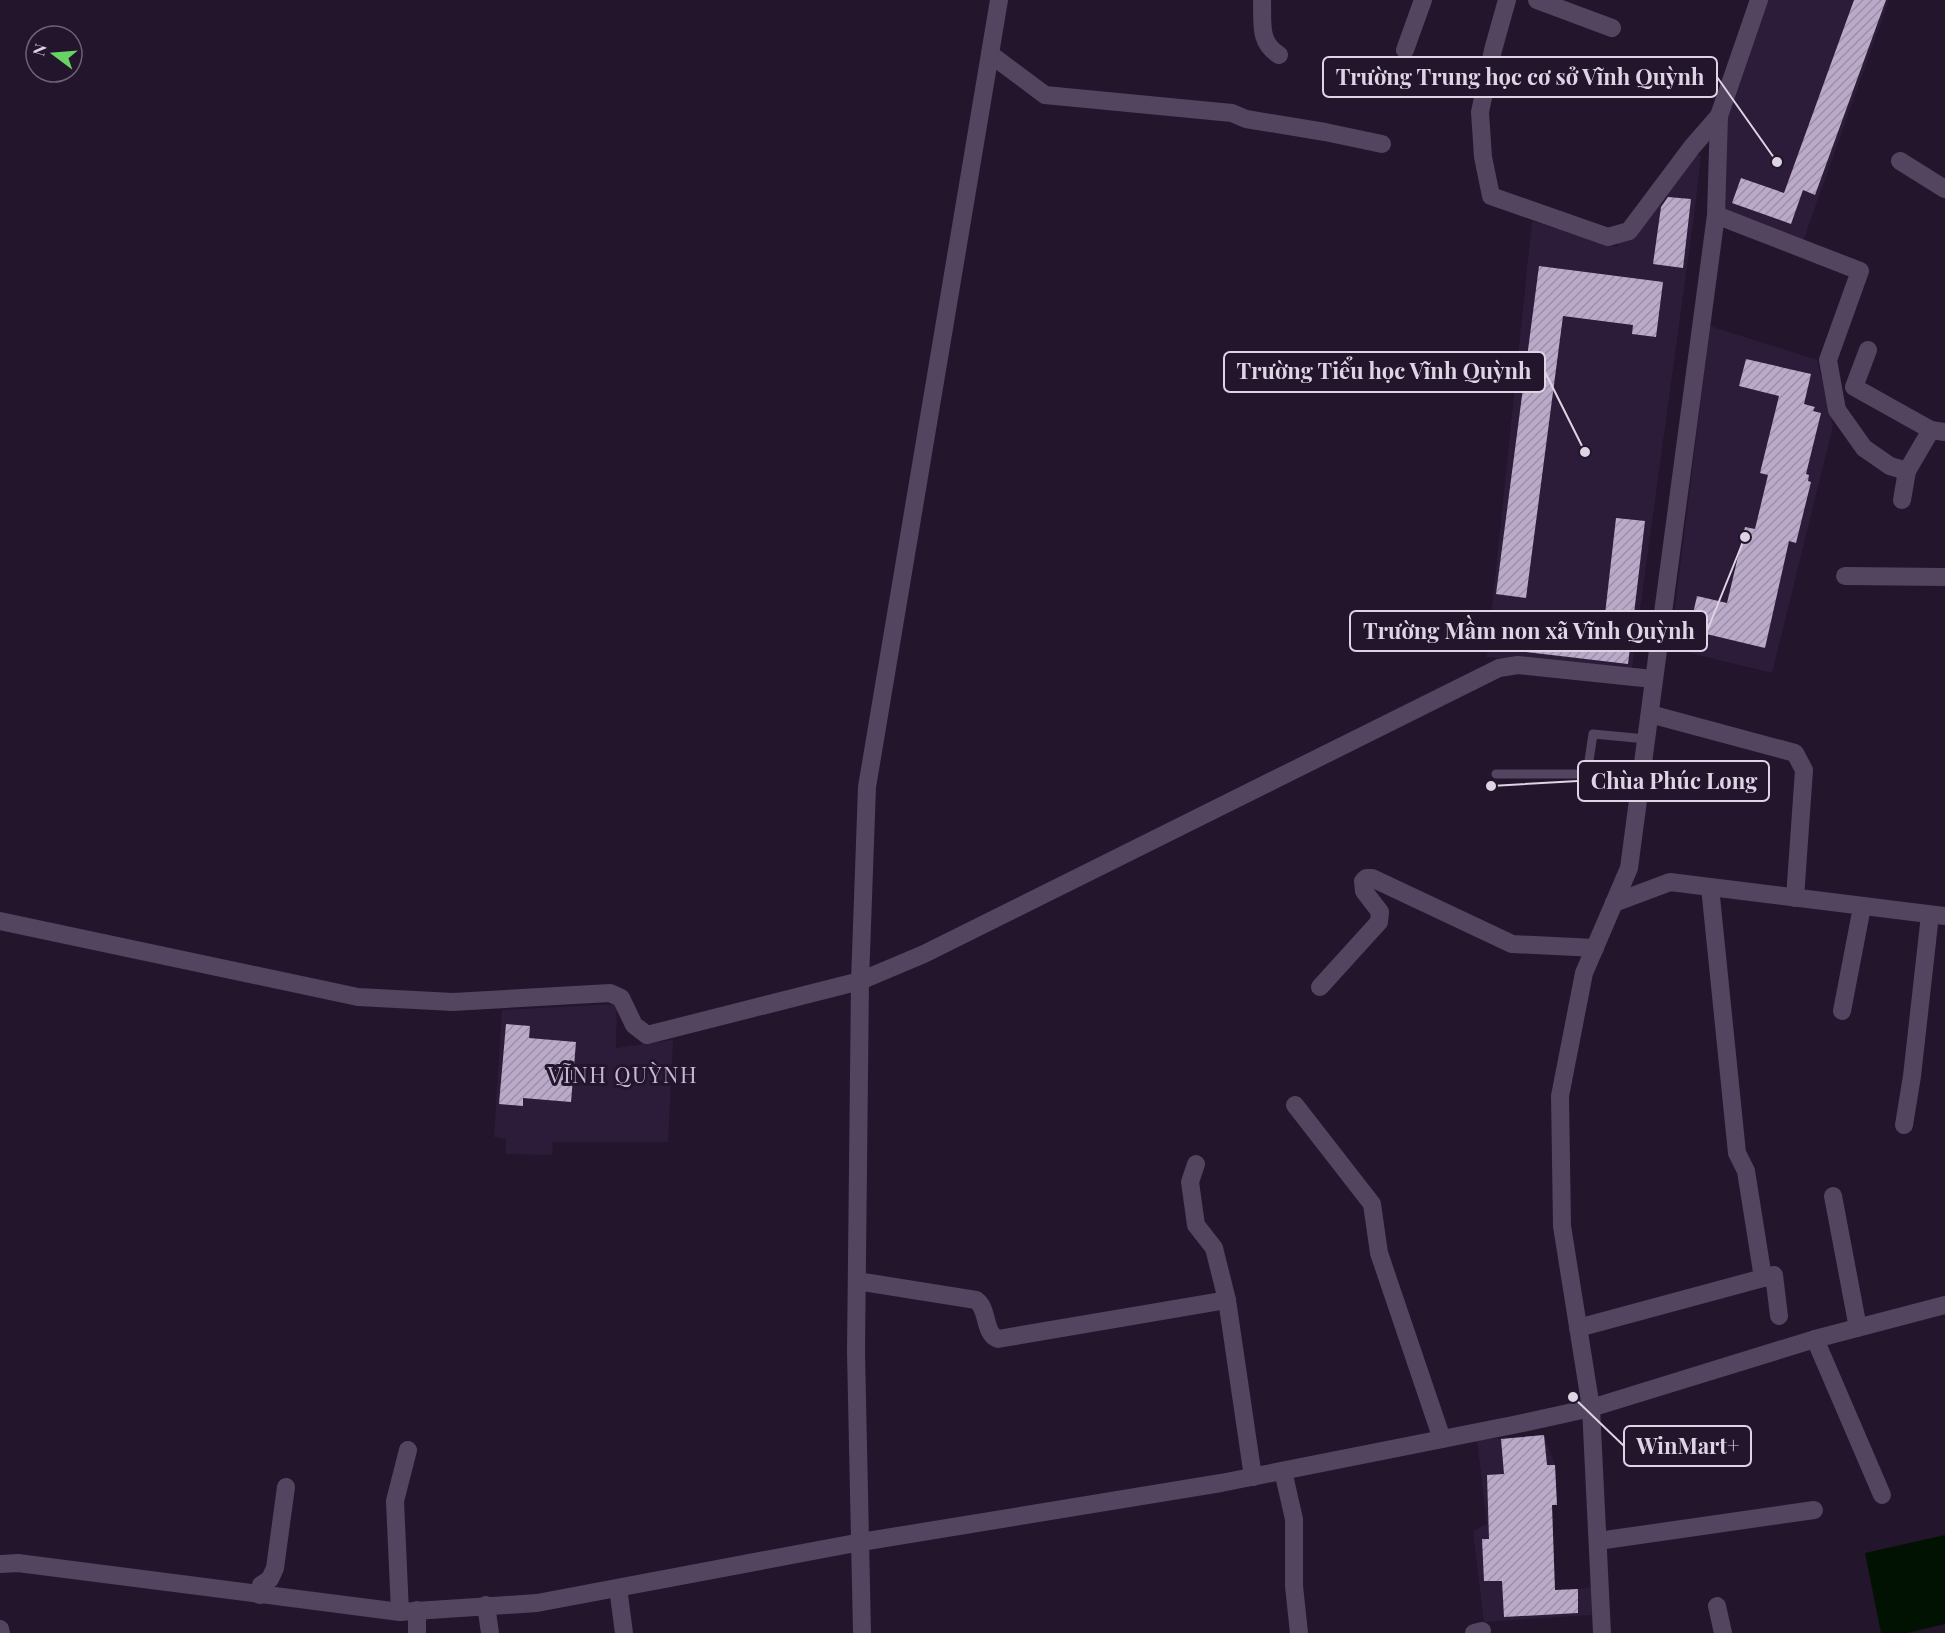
<svg xmlns="http://www.w3.org/2000/svg" width="1945" height="1633" font-family="'Playfair Display',serif">
<style>
.built{fill:#2d1c39}
.water{fill:#021202}
.building{fill:url(#building-hatch)}
.lines{fill:none;stroke-linecap:round;stroke-linejoin:round}
.lane{stroke:#53445f;stroke-width:9}
.street{stroke:#53445f;stroke-width:18}
.labels{text-anchor:middle;stroke-width:6;stroke-linejoin:round;paint-order:stroke}
.neighbourhood-label{font-size:22px;letter-spacing:1.5px;fill:#c7b6d5;stroke:#23152c}
.leader{fill:none;stroke:#ddd4e4;stroke-width:2}
.callout-dot{fill:#ddd4e4;stroke:#23152c;stroke-width:2}
.callout{fill:#23152c;stroke:#ddd4e4;stroke-width:2}
.callout-label{font-size:22px;text-anchor:middle;font-weight:bold;fill:#ddd4e4}
</style>
<defs>
<pattern id="building-hatch" width="6" height="6" patternUnits="userSpaceOnUse" patternTransform="scale(1.5)"><rect width="6" height="6" fill="#baa9c8"/><path d="M-1 1l2-2M0 6l6-6M5 7l2-2" fill="none" stroke="#9c8fa7"/></pattern>
</defs>
<rect width="100%" height="100%" fill="#23152c"/>
<g class="built">
<path d="M1768 0H1889L1802 244 1721 211 1727 114Z"/>
<path d="M1696 153 1701 156 1695 208 1632 668 1487 657 1532 221 1616 247Z"/>
<path d="M1710 326 1817 360 1833 426 1772 673 1670 648Z"/>
<path d="M617 1004 616 1048 673 1040 668 1142H553L552 1155 506 1154V1139L494 1137 502 1010Z"/>
<path d="M1544 1435 1555 1465 1557 1505H1552L1555 1590 1591 1588 1592 1615 1484 1622 1473 1531 1487 1524 1477 1440Z"/>
</g>
<path class="water" d="M1945 1535V1624L1907 1633H1881L1865 1553Z"/>
<g class="building">
<path d="M1854 0H1886L1815 195 1803 190 1791 224 1732 203 1741 178 1784 193Z"/>
<path d="M1668 197 1691 199 1683 268 1653 264 1661 207Z"/>
<path d="M1539 266 1663 282 1656 337 1632 334 1633 325 1563 316 1526 598 1496 594Z"/>
<path d="M1746 359 1811 374 1804 404 1815 407 1813 411 1821 413 1806 474 1809 475 1808 481 1811 482 1796 543 1789 541 1765 648 1698 632 1701 621 1692 618 1697 596 1727 603 1745 527 1755 529 1768 475 1760 473 1779 396 1739 386Z"/>
<path d="M1616 518 1645 521 1628 664 1526 652 1530 623 1603 632Z"/>
<path d="M506 1024 530 1026 529 1038 576 1042 571 1102 523 1098V1106L499 1104Z"/>
<path d="M1544 1435 1547 1465H1555L1557 1505H1552L1555 1590 1578 1589V1613L1504 1617 1502 1581H1484L1482 1539H1489L1487 1475 1504 1474 1501 1439Z"/>
</g>
<g class="lines">
<path class="lane" d="M1496 774H1587L1593 734 1646 739"/>
<g class="street">
<path d="M1262 0C1263 22 1258 42 1279 55"/>
<path d="M1507 0 1493 50 1480 112 1483 157 1491 196 1608 237 1629 231 1692 147 1719 116"/>
<path d="M1537 0 1612 28"/>
<path d="M1405 50 1423 0"/>
<path d="M990 54 1045 95 1232 113 1246 119 1325 132 1382 144"/>
<path d="M1900 161 1945 189"/>
<path d="M1716 215 1860 271 1828 360 1837 410 1864 448 1890 466 1907 471 1902 500"/>
<path d="M1868 350 1854 387 1931 430 1945 432"/>
<path d="M1907 471 1931 430"/>
<path d="M1845 576 1945 577"/>
<path d="M1650 714 1795 753 1804 770 1795 898"/>
<path d="M1710 887 1737 1153 1746 1171 1763 1278 1774 1275 1779 1316"/>
<path d="M1614 903 1670 882 1945 916"/>
<path d="M0 921 358 997 453 1002 610 993 621 998 634 1025 647 1035 860 981 924 954 1499 668 1518 665 1653 679"/>
<path d="M1320 987 1379 922 1380 912 1364 891 1363 881 1366 878H1372L1512 944 1595 948"/>
<path d="M1842 1011 1862 907"/>
<path d="M1295 1105 1372 1204 1379 1253 1442 1439"/>
<path d="M1904 1125 1912 1076 1930 915"/>
<path d="M1196 1164 1190 1182 1196 1225 1214 1248 1227 1300 1253 1477"/>
<path d="M1833 1196 1858 1328"/>
<path d="M857 1281 976 1300C989 1309 983 1333 998 1339L1227 1300"/>
<path d="M1578 1328 1763 1278"/>
<path d="M1815 1339 1882 1495"/>
<path d="M1283 1471 1294 1519V1586L1299 1633"/>
<path d="M1598 1541 1814 1510"/>
<path d="M0 1564 18 1563 400 1612 537 1603 861 1542 1221 1483 1518 1424 1591 1408 1815 1339 1945 1305"/>
<path d="M618 1588 624 1633"/>
<path d="M260 1595 261 1585 270 1579 275 1568 286 1487"/>
<path d="M486 1605 490 1633"/>
<path d="M1717 1606 1723 1633"/>
<path d="M417 1610V1633"/>
<path d="M400 1612 395 1501 408 1450"/>
<path d="M0 1629 1 1633"/>
<path d="M862 1633 856 1352 860 981 867 787 999 0"/>
<path d="M1474 1633 1482 1631"/>
<path d="M1602 1633 1591 1408 1562 1226 1560 1096 1584 973 1629 868 1716 215 1719 116 1759 0"/>
</g>
</g>
<g class="labels">
<g class="neighbourhood-label">
<text x="623" y="1083">VĨNH QUỲNH</text>
</g>
</g>
<path class="leader" d="M1777 162L1717 77M1585 452L1545 372M1745 537L1707 631M1491 786L1578 781M1573 1397L1624 1446"/>
<g class="callout-dot">
<circle cx="1777" cy="162" r="6"/>
<circle cx="1585" cy="452" r="6"/>
<circle cx="1745" cy="537" r="6"/>
<circle cx="1491" cy="786" r="6"/>
<circle cx="1573" cy="1397" r="6"/>
</g>
<g class="callout">
<rect x="1323" y="57" width="394" height="40" rx="6"/>
<rect x="1224" y="352" width="321" height="40" rx="6"/>
<rect x="1350" y="611" width="357" height="40" rx="6"/>
<rect x="1578" y="761" width="191" height="40" rx="6"/>
<rect x="1624" y="1426" width="127" height="40" rx="6"/>
</g>
<g class="callout-label">
<text x="1520" y="85">Trường Trung học cơ sở Vĩnh Quỳnh</text>
<text x="1384" y="379">Trường Tiểu học Vĩnh Quỳnh</text>
<text x="1529" y="639">Trường Mầm non xã Vĩnh Quỳnh</text>
<text x="1674" y="789">Chùa Phúc Long</text>
<text x="1688" y="1454">WinMart+</text>
</g>
<g transform="translate(54 54) rotate(286)"><circle r="28" fill="#23152c" stroke="#6d6176" stroke-width="1.5"/>
<path d="M0-4.5L10 22L0 15L-10 22Z" fill="#67d465"/>
<text y="-9" font-size="16" font-weight="bold" text-anchor="middle" fill="#ddd4e4">N</text>
</g>
</svg>
